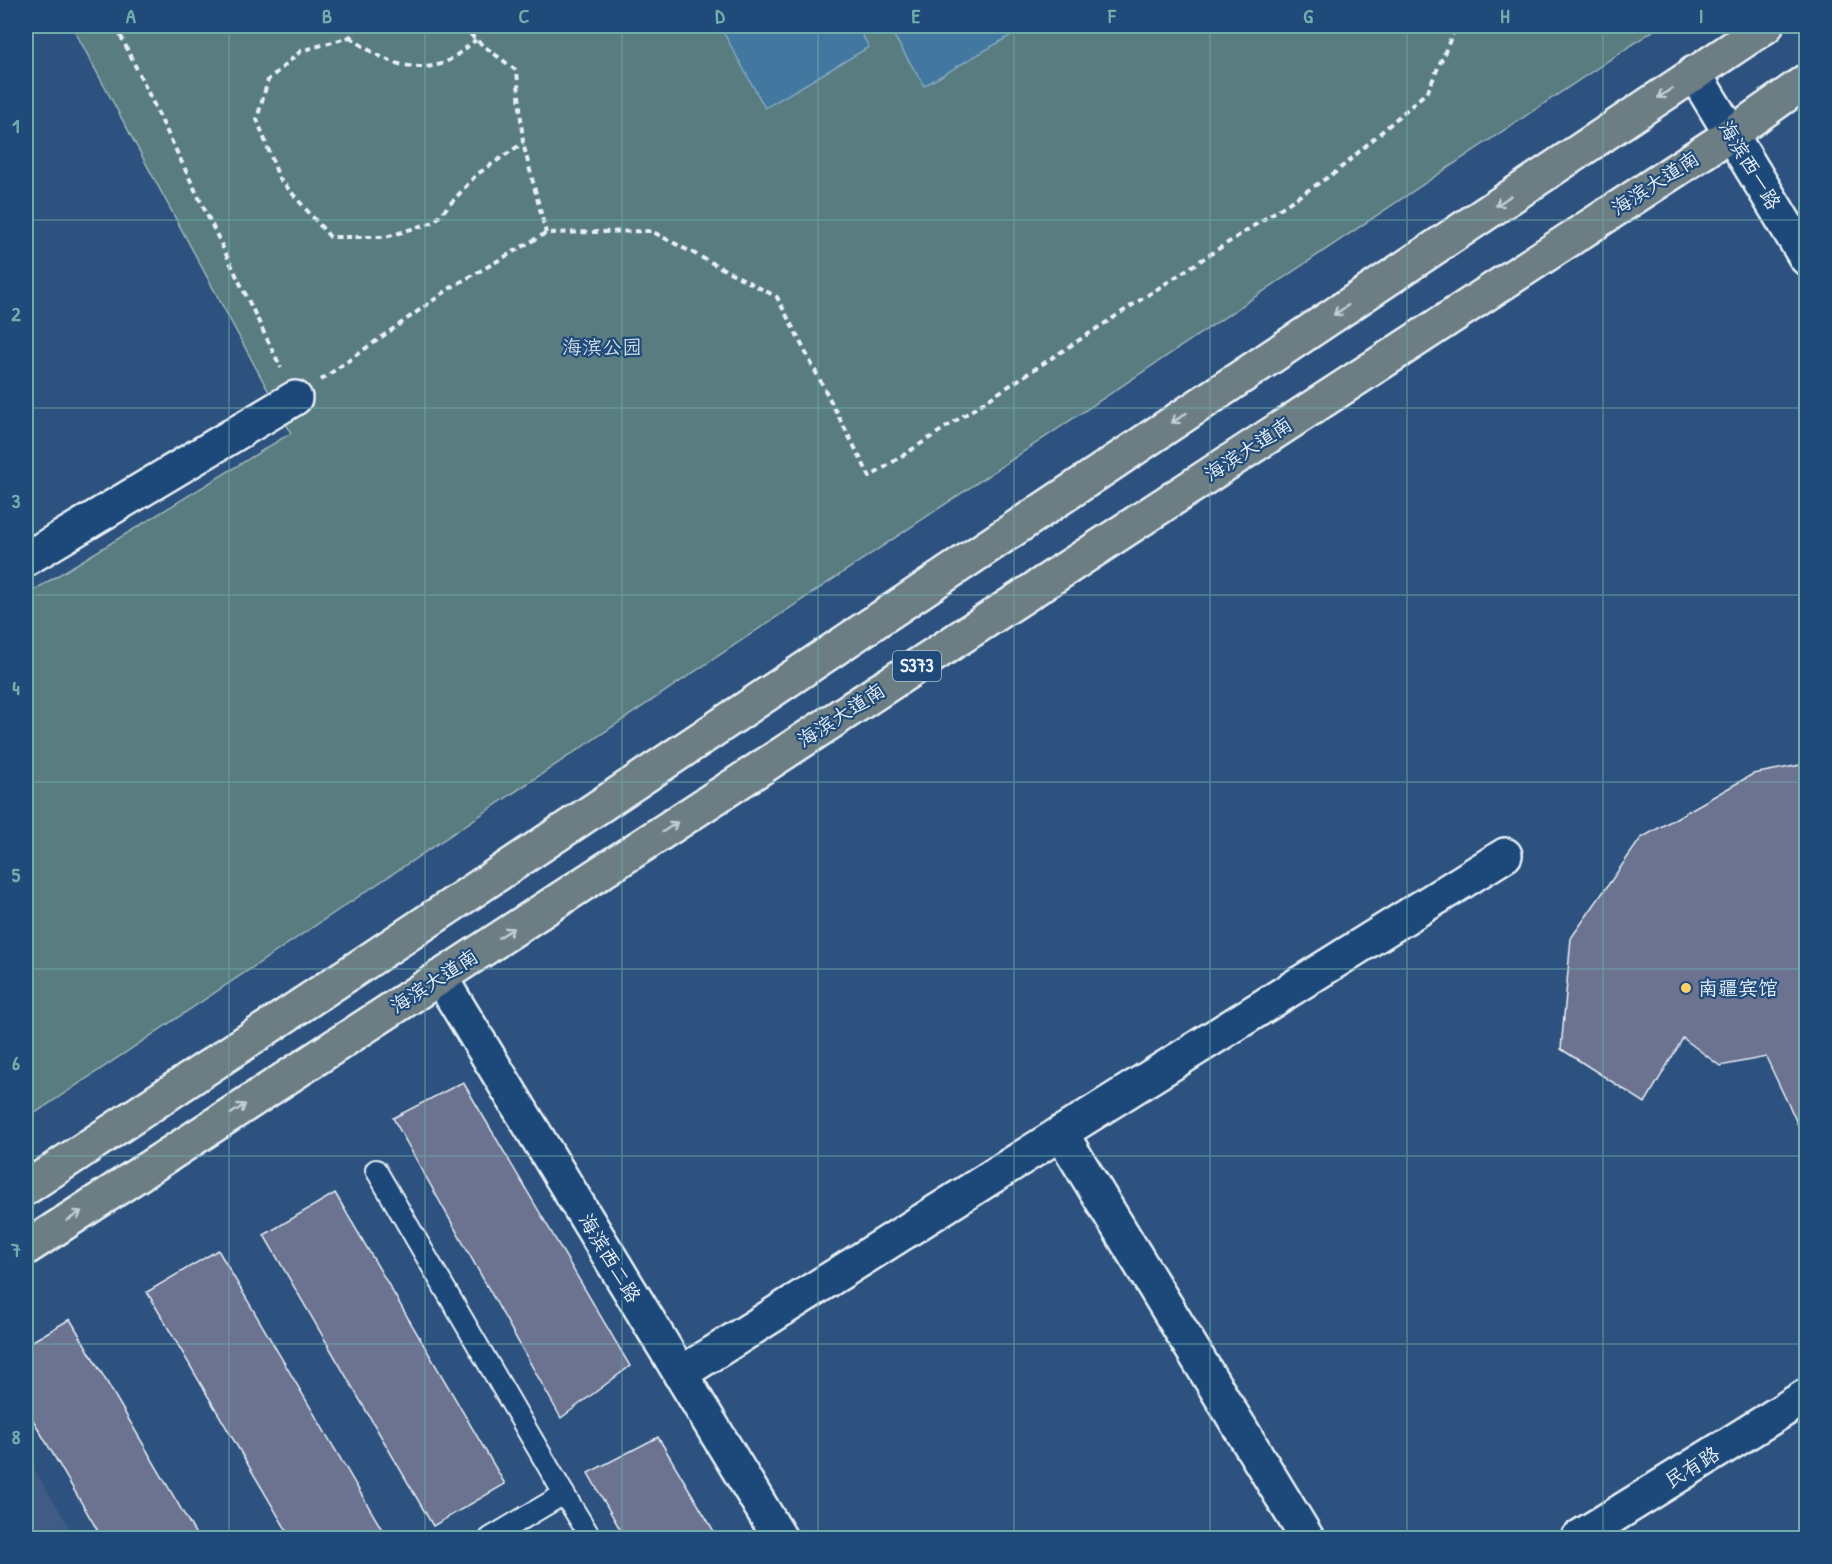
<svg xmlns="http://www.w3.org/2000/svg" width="1832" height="1564" font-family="'Patrick Hand','LXGW WenKai TC',sans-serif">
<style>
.built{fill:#415c84}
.green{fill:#597b7f;stroke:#a0b6bc;stroke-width:1.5}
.water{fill:#42789f;stroke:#84a8c3;stroke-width:1.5}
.building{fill:#6c7391;stroke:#e8f1f8;stroke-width:1.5}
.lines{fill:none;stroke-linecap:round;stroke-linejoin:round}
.lane-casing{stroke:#e8f1f8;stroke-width:24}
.street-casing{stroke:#e8f1f8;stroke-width:38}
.primary-casing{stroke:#e8f1f8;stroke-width:38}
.path{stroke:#e8f1f8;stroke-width:4;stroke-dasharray:6 4.5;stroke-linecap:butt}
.lane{stroke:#1f4a7a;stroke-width:20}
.street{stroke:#1f4a7a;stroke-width:33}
.primary{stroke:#6d7d84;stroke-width:33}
.oneway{stroke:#c3ced5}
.grid{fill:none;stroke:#71adac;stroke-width:1.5;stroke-opacity:0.55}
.poi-dot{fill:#ffd166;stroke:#1f4a7a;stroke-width:2}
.labels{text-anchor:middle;stroke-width:4.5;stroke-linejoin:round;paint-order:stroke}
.shield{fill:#1f4a7a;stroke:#acbfd2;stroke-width:1.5}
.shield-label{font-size:18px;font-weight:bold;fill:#e8f1f8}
.street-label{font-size:20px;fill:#e8f1f8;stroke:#1f4a7a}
.park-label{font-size:20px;fill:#d3dfe6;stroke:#1f4a7a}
.poi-label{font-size:20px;fill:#e8f1f8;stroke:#1f4a7a;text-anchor:start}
.neatline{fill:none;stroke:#71adac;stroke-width:2}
.grid-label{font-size:20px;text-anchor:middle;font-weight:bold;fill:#71adac}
</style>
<rect width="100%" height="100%" fill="#2e527f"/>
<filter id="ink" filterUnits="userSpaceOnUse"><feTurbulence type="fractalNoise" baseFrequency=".0167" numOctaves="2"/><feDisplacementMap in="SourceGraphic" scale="12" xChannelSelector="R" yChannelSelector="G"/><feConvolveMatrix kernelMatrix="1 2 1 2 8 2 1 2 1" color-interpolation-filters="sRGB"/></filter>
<g filter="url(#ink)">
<path class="built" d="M26 1456 76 1538H26Z"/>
<path class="green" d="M72 26H1660L26 1119V595L291 433Z"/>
<g class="water">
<path d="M720 26H857L869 47 765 108Z"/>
<path d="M888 26H1027L924 86Z"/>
</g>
<g class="building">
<path d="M1806 764V1123L1799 1127 1766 1057 1720 1066 1683 1038 1645 1103 1561 1049 1571 938 1641 838 1753 774Z"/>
<path d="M463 1082 630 1366 561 1418 393 1118Z"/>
<path d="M335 1193 505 1484 433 1526 264 1235Z"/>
<path d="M218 1250 387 1538H291L147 1292Z"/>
<path d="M70 1319 198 1538H102L26 1408V1345Z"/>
<path d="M658 1437 718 1538H625L588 1473Z"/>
</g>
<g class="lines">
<g class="lane-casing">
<g id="lane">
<path d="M376 1170 564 1494 490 1538"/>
<path d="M564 1494 591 1538"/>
</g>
</g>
<g class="street-casing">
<g id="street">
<path d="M1694 73 1806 258"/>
<path d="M26 559 295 398"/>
<path d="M440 977 780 1538"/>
<path d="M1061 1133 1505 855"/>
<path d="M680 1374 1061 1133 1307 1538"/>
<path d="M1578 1538 1806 1396"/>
</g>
</g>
<g class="primary-casing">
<g id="primary">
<path d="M26 1188 410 933 1766 26"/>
<path d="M26 1248 1731 134 1806 81"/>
</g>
</g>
<g class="path">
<path d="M116 26 281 368"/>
<path d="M357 26 350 37 301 51 268 80 257 119 279 178 330 237H386L434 222 476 175 523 143"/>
<path d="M463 26 476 40 517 71 523 143 546 233"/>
<path d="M350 37C377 57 406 74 441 64 453 60 466 47 476 40"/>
<path d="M321 380 452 287 546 233 651 231 777 297 870 477 1336 172 1428 91 1456 26"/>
</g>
<use href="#lane" class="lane"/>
<use href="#street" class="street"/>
<use href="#primary" class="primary"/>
</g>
<defs><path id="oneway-shaft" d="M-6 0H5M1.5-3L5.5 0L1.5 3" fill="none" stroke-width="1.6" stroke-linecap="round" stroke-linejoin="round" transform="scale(1.5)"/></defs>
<g class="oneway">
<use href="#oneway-shaft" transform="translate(1665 93) rotate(146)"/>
<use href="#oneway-shaft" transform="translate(1503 201) rotate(146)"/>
<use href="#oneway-shaft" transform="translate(1341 310) rotate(146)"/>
<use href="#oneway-shaft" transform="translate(1179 418) rotate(146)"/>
<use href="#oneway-shaft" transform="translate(670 827) rotate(-33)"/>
<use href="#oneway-shaft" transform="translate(506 933) rotate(-33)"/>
<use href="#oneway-shaft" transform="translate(238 1109) rotate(-33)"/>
<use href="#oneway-shaft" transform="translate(74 1216) rotate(-33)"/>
</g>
</g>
<path class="grid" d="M229 26V1538M425 26V1538M622 26V1538M818 26V1538M1014 26V1538M1210 26V1538M1407 26V1538M1603 26V1538M26 220H1806M26 408H1806M26 595H1806M26 782H1806M26 969H1806M26 1156H1806M26 1344H1806"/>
<circle class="poi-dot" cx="1686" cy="988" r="6"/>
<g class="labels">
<rect class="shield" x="893" y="651" width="48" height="30" rx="4.5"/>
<g class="shield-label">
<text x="917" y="672">S373</text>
</g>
<g class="street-label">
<text transform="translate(1750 165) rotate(59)" y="7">海滨西一路</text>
<text transform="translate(1655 183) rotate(-33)" y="7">海滨大道南</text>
<text transform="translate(1248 449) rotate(-33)" y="7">海滨大道南</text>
<text transform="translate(841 715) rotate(-33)" y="7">海滨大道南</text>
<text transform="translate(434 981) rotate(-33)" y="7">海滨大道南</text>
<text transform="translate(610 1258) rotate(59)" y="7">海滨西二路</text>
<text transform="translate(1692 1467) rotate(-32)" y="7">民有路</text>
</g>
<g class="park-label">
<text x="602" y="354">海滨公园</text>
</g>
<g class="poi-label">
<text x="1698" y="995">南疆宾馆</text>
</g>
</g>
<rect width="1832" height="1564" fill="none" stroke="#1f4a7a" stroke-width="66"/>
<rect x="33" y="33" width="1766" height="1498" class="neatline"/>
<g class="grid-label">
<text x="131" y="23">A</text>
<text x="327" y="23">B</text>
<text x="524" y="23">C</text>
<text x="720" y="23">D</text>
<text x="916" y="23">E</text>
<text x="1112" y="23">F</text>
<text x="1308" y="23">G</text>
<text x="1505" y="23">H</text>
<text x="1701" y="23">I</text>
<text x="16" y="133">1</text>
<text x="16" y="321">2</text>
<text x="16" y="508">3</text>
<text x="16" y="695">4</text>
<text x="16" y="882">5</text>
<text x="16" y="1070">6</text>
<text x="16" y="1257">7</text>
<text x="16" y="1444">8</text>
</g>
</svg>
